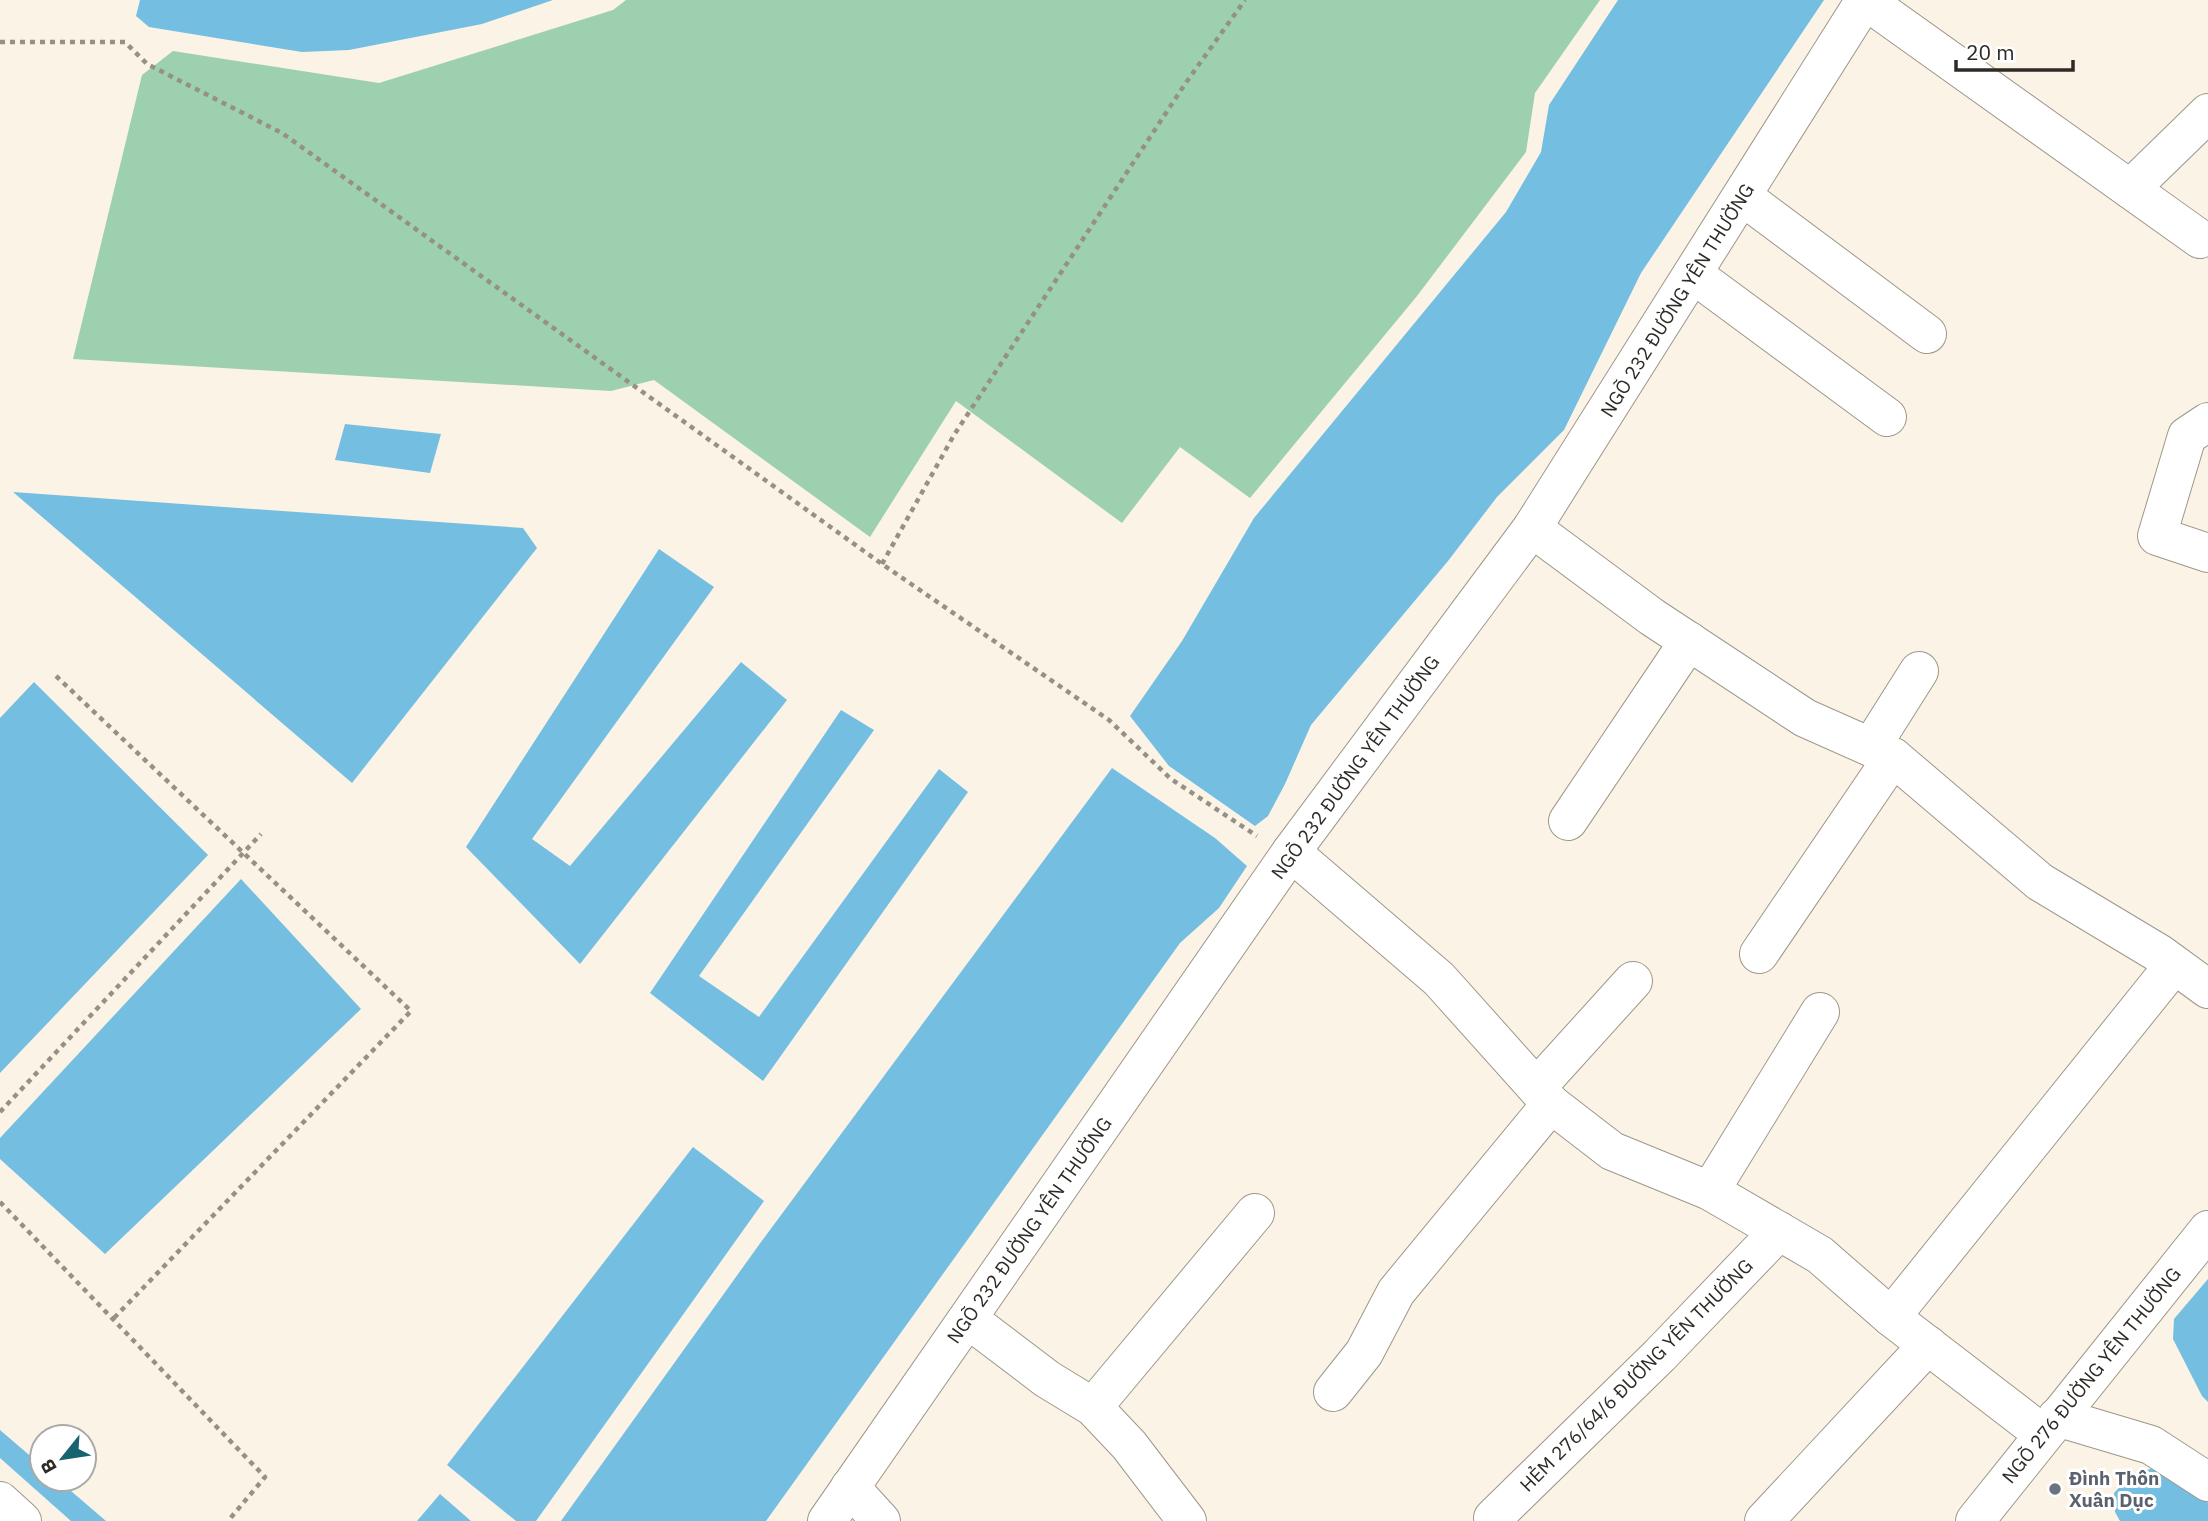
<svg xmlns="http://www.w3.org/2000/svg" width="2208" height="1521" font-family="'IBM Plex Sans',sans-serif">
<style>
.green{fill:#9cd0ae}
.water{fill:#74bee2}
.lines{fill:none;stroke-linecap:round;stroke-linejoin:round}
.minor-casing{stroke:#9e978a;stroke-width:40}
.path{stroke:#969087;stroke-width:4.5;stroke-dasharray:5 5;stroke-linecap:butt}
.minor{stroke:#fff;stroke-width:38}
.worship-dot{fill:#6b7280;stroke:#fff;stroke-width:2.5}
.labels{text-anchor:middle;stroke-width:6;stroke-linejoin:round;paint-order:stroke}
.street-label{font-size:19px;fill:#2e2b26;stroke:#fff}
.worship-label{font-size:19px;font-weight:bold;fill:#5b616d;stroke:#fff;text-anchor:start}
</style>
<rect width="100%" height="100%" fill="#fbf3e5"/>
<path class="green" d="M626 0H1600L1535 93 1526 152 1417 296 1250 498 1180 447 1122 523 956 401 870 537 654 380 611 391 73 359 142 75 173 51 379 83 613 10Z"/>
<g class="water">
<path d="M140 0H553L482 24 349 50 302 52 149 27 136 16Z"/>
<path d="M1618 0H1824L1641 273 1564 430 1497 497 1448 561 1311 725 1285 784 1268 816 1255 826 1169 766 1130 716 1182 641 1254 518 1506 212 1541 152 1549 105Z"/>
<path d="M345 424 441 434 430 473 335 460Z"/>
<path d="M13 492 523 528 537 548 352 783Z"/>
<path d="M659 549 714 587 532 839 570 866 741 662 787 700 580 964 466 847Z"/>
<path d="M34 682 208 855 0 1073V718Z"/>
<path d="M841 710 874 730 699 976 759 1017 939 769 968 792 763 1081 650 993Z"/>
<path d="M1112 768 1215 838 1247 866 1219 908 1180 943 766 1521H561L761 1242Z"/>
<path d="M241 879 361 1009 105 1254 0 1159V1138Z"/>
<path d="M693 1147 764 1201 536 1521H516L447 1465Z"/>
<path d="M2208 1279V1402L2202 1396 2173 1339 2174 1319Z"/>
<path d="M0 1430 42 1466V1479H57L106 1521H71L0 1458Z"/>
<path d="M2159 1467 2191 1483 2208 1503V1521H2120L2115 1512 2114 1493 2133 1473Z"/>
<path d="M440 1494 471 1521H417Z"/>
</g>
<g class="lines">
<g class="minor-casing">
<g id="minor">
<path d="M1865 0 2200 239"/>
<path d="M2130 189 2208 113"/>
<path d="M1742 196 1927 334"/>
<path d="M1693 274 1887 417"/>
<path d="M2208 422 2187 436 2157 536 2208 553"/>
<path d="M1532 528 1652 617 1805 718 1893 757 2040 882 2160 954 2208 989"/>
<path d="M1871 747 1919 671"/>
<path d="M1568 821 1689 641"/>
<path d="M1291 852 1439 979 1551 1104 1612 1151 1710 1191 1820 1255 1891 1317 2043 1434"/>
<path d="M1759 954 1893 757"/>
<path d="M1537 1087 1633 981"/>
<path d="M1710 1191 1820 1012"/>
<path d="M1891 1317 2174 965"/>
<path d="M968 1319 1047 1379 1093 1407 1129 1445 1187 1521"/>
<path d="M1333 1392 1364 1353 1396 1292 1551 1104"/>
<path d="M1093 1407 1255 1213"/>
<path d="M2057 1417 2151 1445 2208 1482"/>
<path d="M850 1487 881 1521"/>
<path d="M0 1501 22 1521"/>
<path d="M1493 1518 1660 1355 1779 1231"/>
<path d="M827 1521 1291 852 1532 528 1865 0"/>
<path d="M1764 1521 1928 1345"/>
<path d="M1975 1521 2208 1230"/>
</g>
</g>
<g class="path">
<path d="M0 42H125L147 64 282 133 882 564 1109 720 1171 779 1257 836"/>
<path d="M882 564 954 435 1185 84 1245 0"/>
<path d="M56 676 411 1011 113 1319"/>
<path d="M0 1112 261 834"/>
<path d="M0 1202 265 1477 228 1521"/>
</g>
<use href="#minor" class="minor"/>
</g>
<circle class="worship-dot" cx="2055" cy="1489" r="7"/>
<g class="labels">
<g class="street-label">
<text transform="translate(1677 300) rotate(-58)" y="7">NGÕ 232 ĐƯỜNG YÊN THƯỜNG</text>
<text transform="translate(1355 767) rotate(-54)" y="7">NGÕ 232 ĐƯỜNG YÊN THƯỜNG</text>
<text transform="translate(1029 1230) rotate(-55)" y="7">NGÕ 232 ĐƯỜNG YÊN THƯỜNG</text>
<text transform="translate(1636 1375) rotate(-45)" y="7">HẺM 276/64/6 ĐƯỜNG YÊN THƯỜNG</text>
<text transform="translate(2091 1375) rotate(-51)" y="7">NGÕ 276 ĐƯỜNG YÊN THƯỜNG</text>
</g>
<g class="worship-label">
<text x="2069" y="1485">Đình Thôn<tspan x="2069" dy="22">Xuân Dục</tspan></text>
</g>
</g>
<g transform="translate(63 1458) rotate(240)"><circle r="33" fill="#ffffff" stroke="#abaaa8" stroke-width="2"/>
<path d="M0-5L12 26L0 18L-12 26Z" fill="#17636e"/>
<text y="-10" font-size="19" font-weight="bold" text-anchor="middle" fill="#2e2b26">B</text>
</g>
<path d="M1956 60v10h117v-10" fill="none" stroke="#2e2b26" stroke-width="3.5"/>
<text x="1966" y="60" font-size="21" fill="#2e2b26" stroke="#ffffff" stroke-width="5" paint-order="stroke">20 m</text>
</svg>
